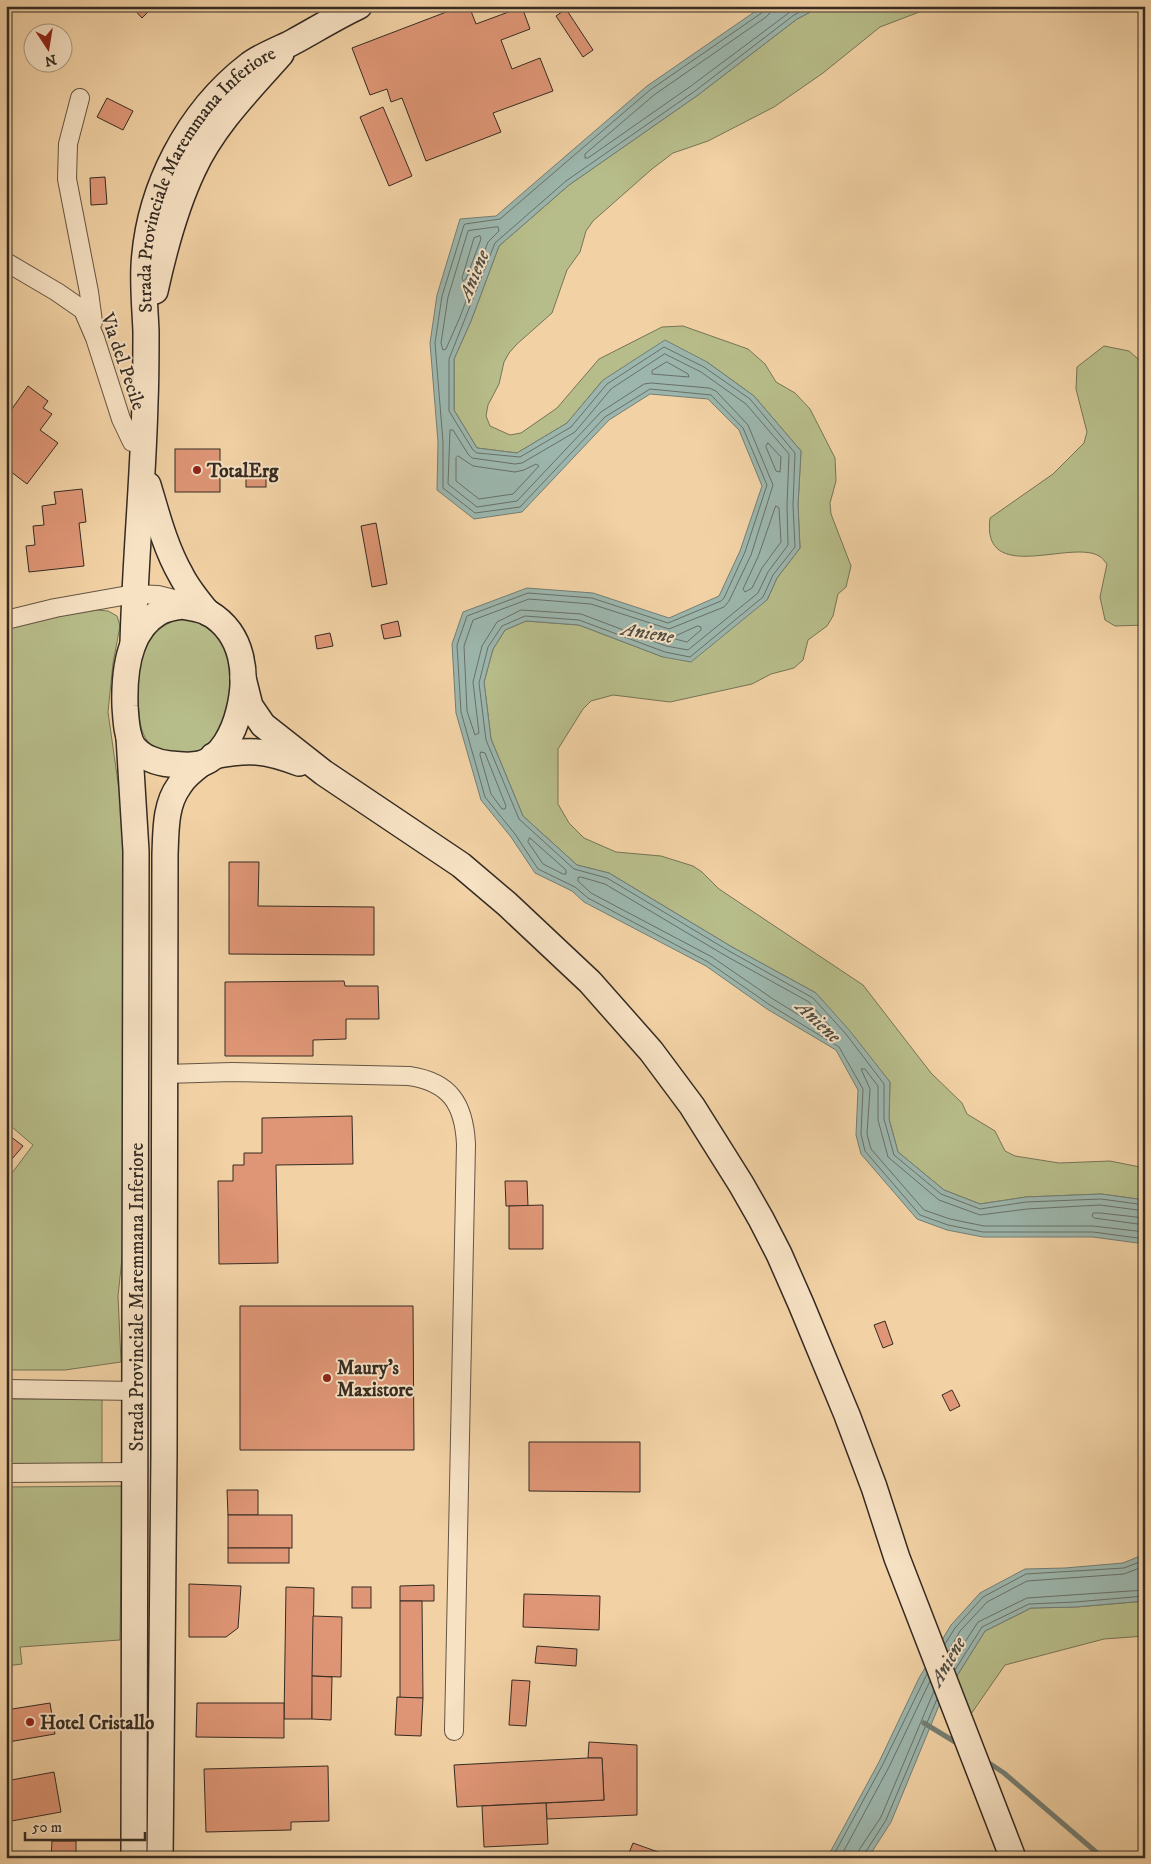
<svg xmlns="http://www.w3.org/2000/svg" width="1151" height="1864" font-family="'IM FELL DW Pica',serif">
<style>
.green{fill:#b7bd8a;stroke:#767456}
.water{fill:#9cb6ad;stroke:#737e75}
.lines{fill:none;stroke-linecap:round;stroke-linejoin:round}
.shore{stroke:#687068;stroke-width:1}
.stream{stroke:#737e75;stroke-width:5}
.building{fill:#df9676;stroke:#352b22}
.minor-casing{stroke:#645543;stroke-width:20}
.secondary-casing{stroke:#352b22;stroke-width:28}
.minor{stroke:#f7e2c4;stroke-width:18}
.secondary{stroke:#f7e2c4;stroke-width:25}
.poi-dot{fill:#8f2418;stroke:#f7e2c4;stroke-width:2}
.labels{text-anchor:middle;stroke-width:4;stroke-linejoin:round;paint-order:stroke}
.street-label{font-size:19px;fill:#352b22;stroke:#f7e2c4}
.poi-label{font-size:19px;font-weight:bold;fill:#352b22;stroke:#f7e2c4;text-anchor:start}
.water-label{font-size:20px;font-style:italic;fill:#4f4e45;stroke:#f7e2c4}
</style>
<rect width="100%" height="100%" fill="#f2d2a5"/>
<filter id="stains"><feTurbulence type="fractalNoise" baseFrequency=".004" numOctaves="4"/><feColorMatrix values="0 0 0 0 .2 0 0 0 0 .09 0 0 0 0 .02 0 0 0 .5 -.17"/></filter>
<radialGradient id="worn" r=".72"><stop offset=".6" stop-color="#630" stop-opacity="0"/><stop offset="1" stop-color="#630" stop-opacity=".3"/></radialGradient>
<g class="green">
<path d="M822 6H935L880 27 823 73 774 107 708 141 673 153 652 169 593 221 586 231 580 252 567 270 552 313 517 344 509 353 504 362 499 384 488 405 486 416 490 426 510 435 521 433 557 408 599 359 662 327 683 326 748 349 765 364 776 382 795 393 810 409 835 458 836 481 830 503 831 514 851 566 846 587 838 594 833 616 827 626 808 640 803 660 794 668 771 674 752 684 670 702 613 695 591 701 583 709 558 749V804L569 823 584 838 616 852 661 856 693 866 702 872 719 889 863 985 931 1073 962 1103 967 1114 995 1131 1005 1151 1015 1156 1059 1163 1110 1161 1145 1168V1200L1101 1194 1026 1197 980 1204 944 1190 898 1152 889 1119 890 1082 816 993 732 947 609 873 577 865 523 816 491 739 484 682 493 649 505 630 526 621 579 625 663 657 767 600 777 578 800 548 798 505 801 451 754 396 707 362 603 380 567 423 517 453 477 448 454 410V359L471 321 499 246 569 185 698 95 797 19Z"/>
<path d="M1104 346 1129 351 1145 365V625L1115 626 1105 620 1100 597 1107 564C1105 562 1102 557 1099 556 1071 539 981 586 990 518L1053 474 1084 443 1087 432 1076 389 1077 367Z"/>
<path d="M97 610 108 611 117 616 120 626 113 663 108 712 124 825 123 1249 118 1296 121 1362 65 1370H6V1181L33 1145 6 1122V627L18 623Z"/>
<path d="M186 618C196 619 209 625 217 632 234 647 232 707 222 727 220 733 213 740 209 745 196 759 162 756 149 743 139 732 139 713 138 700 137 663 145 624 186 618Z"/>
<path d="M6 1399H102V1464L6 1465Z"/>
<path d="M122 1486 120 1640 20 1647 22 1664 6 1666V1487Z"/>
<path d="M1145 1601V1636L1104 1639 1005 1665 971 1714 940 1703 985 1631 1031 1608 1076 1607Z"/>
</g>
<g class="water">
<path d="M763 6H822L797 19 698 95 569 185 499 246 471 321 454 359V410L477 448 517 453 567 423 603 380 665 340 707 362 754 396 801 451 798 505 800 548 777 578 767 600 691 662 663 657 579 625 526 621 505 630 493 649 484 682 491 739 523 816 577 865 609 873 732 947 816 993 850 1031 890 1082 889 1119 898 1152 944 1190 980 1204 1026 1197 1101 1194 1145 1200V1244L1093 1237H983L947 1230 917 1219 861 1154 856 1135 858 1090 836 1050 767 1009 706 966 584 902 572 891 535 873 511 837 481 800 456 713 452 644 463 612 527 588 593 593 669 618 719 596 740 551 762 486 739 430 708 399 650 394 609 420 522 512 474 519 437 490 438 442 430 343 437 295 460 219 496 216 647 86Z"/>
<path d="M1145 1554V1601L1076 1607 1031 1608 985 1631 940 1703 891 1822 868 1858H827L879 1762 919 1678 951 1625 980 1593 1025 1569 1065 1568 1123 1563Z"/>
</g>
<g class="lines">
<g class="shore">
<path d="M765 6 763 12 650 90 500 219 465 224 464 225 442 296 435 343 443 442V488L475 513 520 507 605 417 650 389 711 395 743 428 767 485 745 552 724 598 721 601 668 623 592 598 528 593 467 616 457 645 461 712 485 797 515 834 538 869 575 887 588 898 708 962 770 1005 839 1047 863 1089 861 1134 865 1151 920 1215 948 1225 983 1232H1093L1145 1239"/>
<path d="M771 6 770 13 766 17 654 95 585 154V158H588L691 86 798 6"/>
<path d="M811 6 794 15 695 91 566 181 495 243 449 359V411L473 450 477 453 520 457 571 427 607 384 664 347 704 367 750 399 795 453 793 505 795 547 773 575 763 597 690 657 665 652 579 620 525 616 502 626 488 647 479 683 486 740 519 819 574 869 607 878 729 951 813 998 846 1034 884 1084V1119L894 1155 941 1194 980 1209 1026 1202 1101 1199 1145 1205"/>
<path d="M498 227 499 231 488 242 460 317 446 349 443 350 441 343 448 297 468 231Z"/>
<path d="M480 236 481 239 466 279 463 281 462 278 474 238Z"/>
<path d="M665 354 701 372 746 404 789 454 787 505 788 545 768 572 758 593 688 650 666 646 581 614 521 610 497 622 482 646 473 682 479 733 475 735 467 711 464 646 473 620 529 599 591 604 669 629 724 607 729 601 751 555 773 485 748 425 716 391 709 388 651 383 644 384 601 412 517 501 477 507 448 484 450 430H453L468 454 472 458 515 464 522 463 575 432 611 389Z"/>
<path d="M667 362 688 374 689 377 652 374V371Z"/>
<path d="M768 443 781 457 780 472 776 471 766 447Z"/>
<path d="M458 456 473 466 515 472 524 470 536 464 539 466 513 494 479 499 456 481V458Z"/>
<path d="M776 506 779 508 781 542 762 568 752 588 745 592 743 589 758 557Z"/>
<path d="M698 626 701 627V630L687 642 675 639 676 636Z"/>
<path d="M481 752 485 753 506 806 505 809H502L491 794 480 755Z"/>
<path d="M530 838 566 870V874H563L543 864 528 842Z"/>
<path d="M581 877 605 884 726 956 809 1002 834 1031 835 1034 831 1035 773 999 712 957 591 893 578 881V878Z"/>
<path d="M1145 1211 1100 1205 1027 1209 980 1215 939 1200 888 1157 878 1120V1086L865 1069H861L870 1089 867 1134 871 1149 924 1210 950 1219 984 1226H1093L1145 1232"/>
<path d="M1145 1218 1100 1213H1093L1092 1216 1094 1218 1145 1225"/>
<path d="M945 1644 955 1628 983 1597 1026 1574 1124 1568 1145 1560"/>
<path d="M948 1652 960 1631 987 1602 1027 1581 1124 1574 1145 1566"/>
<path d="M952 1662 978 1622 1027 1598 1145 1590"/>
<path d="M955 1670 982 1627 1029 1604 1075 1602 1145 1596"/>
<path d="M832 1858 883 1764 927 1674"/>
<path d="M840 1858 889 1767 930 1681"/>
<path d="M858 1858 859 1850 881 1817 934 1691"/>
<path d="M864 1858 865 1853 886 1820 937 1699"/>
</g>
<g class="stream">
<path d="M924 1723 960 1745"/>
<path d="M986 1761 1004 1773 1103 1858"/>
</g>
</g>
<g class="building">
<path d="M131 6H152L153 7 142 18Z"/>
<path d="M462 6H469L476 24 522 7 530 29 501 40 512 69 540 58 553 91 493 113 501 132 426 161 402 98 391 102 387 89 370 95 352 48Z"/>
<path d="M566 9 593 50 583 57 556 16Z"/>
<path d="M107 98 133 111 123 130 97 117Z"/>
<path d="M383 107 412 176 389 186 360 117Z"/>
<path d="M105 177 107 204 91 205 90 178Z"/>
<path d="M28 386 48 401 43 408 52 414 40 430 58 443 27 484 6 468V425L11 418 7 416Z"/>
<rect x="175" y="449" width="45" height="43"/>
<rect x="246" y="467" width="20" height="20"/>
<path d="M82 489 86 522 79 523 84 566 29 572 26 546 35 545 33 526 44 525 42 506 56 504 54 492Z"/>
<path d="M376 523 387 584 372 587 361 526Z"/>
<path d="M398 621 401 636 384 639 381 625Z"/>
<path d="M330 633 333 646 317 649 315 636Z"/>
<path d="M229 862H259L258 906 374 907V955L229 954Z"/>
<path d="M344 981 345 986H378L379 1019H346V1039L313 1040V1056H225V982Z"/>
<path d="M352 1116 353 1164 276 1165 278 1263 219 1264 218 1181H233V1165H244V1153H262V1118Z"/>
<path d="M6 1133 23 1146 6 1166Z"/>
<path d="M505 1181H527L528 1206H506Z"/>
<path d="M543 1205V1249H509V1206Z"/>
<path d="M240 1306H413L414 1450H240Z"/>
<path d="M885 1321 893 1344 883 1348 874 1325Z"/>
<path d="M952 1390 960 1406 950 1411 942 1395Z"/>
<path d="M529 1442H640V1492L529 1491Z"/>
<path d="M227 1490H258V1515H228Z"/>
<rect x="228" y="1515" width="64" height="33"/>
<rect x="228" y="1548" width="61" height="15"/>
<path d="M189 1584 241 1586 238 1628 226 1637H189Z"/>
<path d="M434 1585V1601H400V1586Z"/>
<path d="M286 1587 314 1588 312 1719H284Z"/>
<rect x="352" y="1587" width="19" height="21"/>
<path d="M524 1594 600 1596 599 1630 523 1627Z"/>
<path d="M400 1601H422L423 1698H400Z"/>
<path d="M313 1616 342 1617 341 1677 312 1676Z"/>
<path d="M537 1646 577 1649 576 1666 535 1663Z"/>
<path d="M312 1676 332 1677 331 1720 312 1719Z"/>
<path d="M512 1680 530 1681 526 1726 509 1725Z"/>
<path d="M397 1697 423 1698 421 1736 395 1735Z"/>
<path d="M50 1703 55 1734 8 1742 6 1738V1710Z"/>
<path d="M197 1703H284V1738L196 1737Z"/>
<path d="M589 1742 637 1745V1815L547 1819 546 1803 604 1800 602 1758H588Z"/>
<path d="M588 1758H602L604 1800 457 1807 454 1765Z"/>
<path d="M328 1766 329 1821 291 1822V1830L206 1832 204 1769Z"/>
<path d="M54 1772 61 1812 6 1822V1781Z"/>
<path d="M546 1803 548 1844 484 1847 482 1806Z"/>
<path d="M52 1841H76V1858H51Z"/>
<path d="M633 1843 675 1858H627Z"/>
</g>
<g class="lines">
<g class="minor-casing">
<g id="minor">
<path d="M80 98 68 144 67 179 89 292 93 322"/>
<path d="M6 262 57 292 83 310 95 338 121 419 132 442 144 443"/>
<path d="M6 620 55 608 134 594 158 595 174 599 183 606"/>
<path d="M165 1074 232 1072 409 1076C450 1082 464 1104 466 1144L454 1731"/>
<path d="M6 1389 136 1391"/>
<path d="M6 1473 135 1472"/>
</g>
</g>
<g class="secondary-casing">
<g id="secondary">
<path d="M155 291C164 250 175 208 193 170 213 126 249 90 281 54"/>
<path d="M148 485C157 515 165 547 181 575 188 589 198 601 208 613"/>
<path d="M183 606C192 608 202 609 209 613 244 634 248 675 239 711 234 731 222 758 200 764 191 766 179 765 170 764 157 763 141 757 133 746 126 735 126 718 125 706 124 674 128 631 158 613 166 608 175 607 183 606Z"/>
<path id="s1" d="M133 644C135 563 143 483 145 402 146 378 146 354 146 331 145 309 143 288 144 266 148 189 188 112 249 65 262 55 278 50 293 42 315 30 336 17 359 6"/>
<path d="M243 678 250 706 263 725 324 773 461 865 507 904 590 982 651 1051 692 1106 741 1184 761 1219 779 1254 801 1304 847 1415 874 1487 897 1558 1013 1858"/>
<path d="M129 737 136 851 134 1858"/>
<path d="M213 756C249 749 265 750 299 763"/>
<path d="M160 1858 164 1455 165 854C166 831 165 805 179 786 184 777 193 770 201 764"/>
</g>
</g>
<use href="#minor" class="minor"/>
<use href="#secondary" class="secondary"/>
</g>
<g class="poi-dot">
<circle cx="197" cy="470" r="5"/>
<circle cx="327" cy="1378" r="5"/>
<circle cx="30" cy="1722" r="5"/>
</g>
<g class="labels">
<g class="street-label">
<text dy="7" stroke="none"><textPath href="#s1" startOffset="486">Strada Provinciale Maremmana Inferiore</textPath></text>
<text transform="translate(124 361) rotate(71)" y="7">Via del Pecile</text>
<text transform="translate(136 1297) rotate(-90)" y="7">Strada Provinciale Maremmana Inferiore</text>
</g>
<g class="poi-label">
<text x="207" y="477">TotalErg</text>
<text x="337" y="1374">Maury's<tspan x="337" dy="22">Maxistore</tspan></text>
<text x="40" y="1729">Hotel Cristallo</text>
</g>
<g class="water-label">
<text transform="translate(473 275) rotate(-68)" y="7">Aniene</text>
<text transform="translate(648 632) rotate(9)" y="7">Aniene</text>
<text transform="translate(819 1021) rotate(43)" y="7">Aniene</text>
<text transform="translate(947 1661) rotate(-60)" y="7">Aniene</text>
</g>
</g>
<rect width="1151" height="1864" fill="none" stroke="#f2d2a5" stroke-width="25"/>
<rect x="8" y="8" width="1136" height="1849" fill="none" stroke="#352b22" stroke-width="2.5"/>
<rect x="12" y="12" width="1126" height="1839" fill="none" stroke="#352b22"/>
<g transform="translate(48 48) rotate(168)"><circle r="24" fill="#f7e2c4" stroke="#a99983"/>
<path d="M0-4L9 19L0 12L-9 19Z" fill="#8f2418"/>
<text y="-8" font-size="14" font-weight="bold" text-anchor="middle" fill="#352b22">N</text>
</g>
<path d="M25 1832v8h120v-8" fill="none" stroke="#352b22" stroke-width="2.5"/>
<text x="32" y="1832" font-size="15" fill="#352b22" stroke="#f7e2c4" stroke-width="4" paint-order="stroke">50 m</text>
<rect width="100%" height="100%" filter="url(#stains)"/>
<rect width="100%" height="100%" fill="url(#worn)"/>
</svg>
